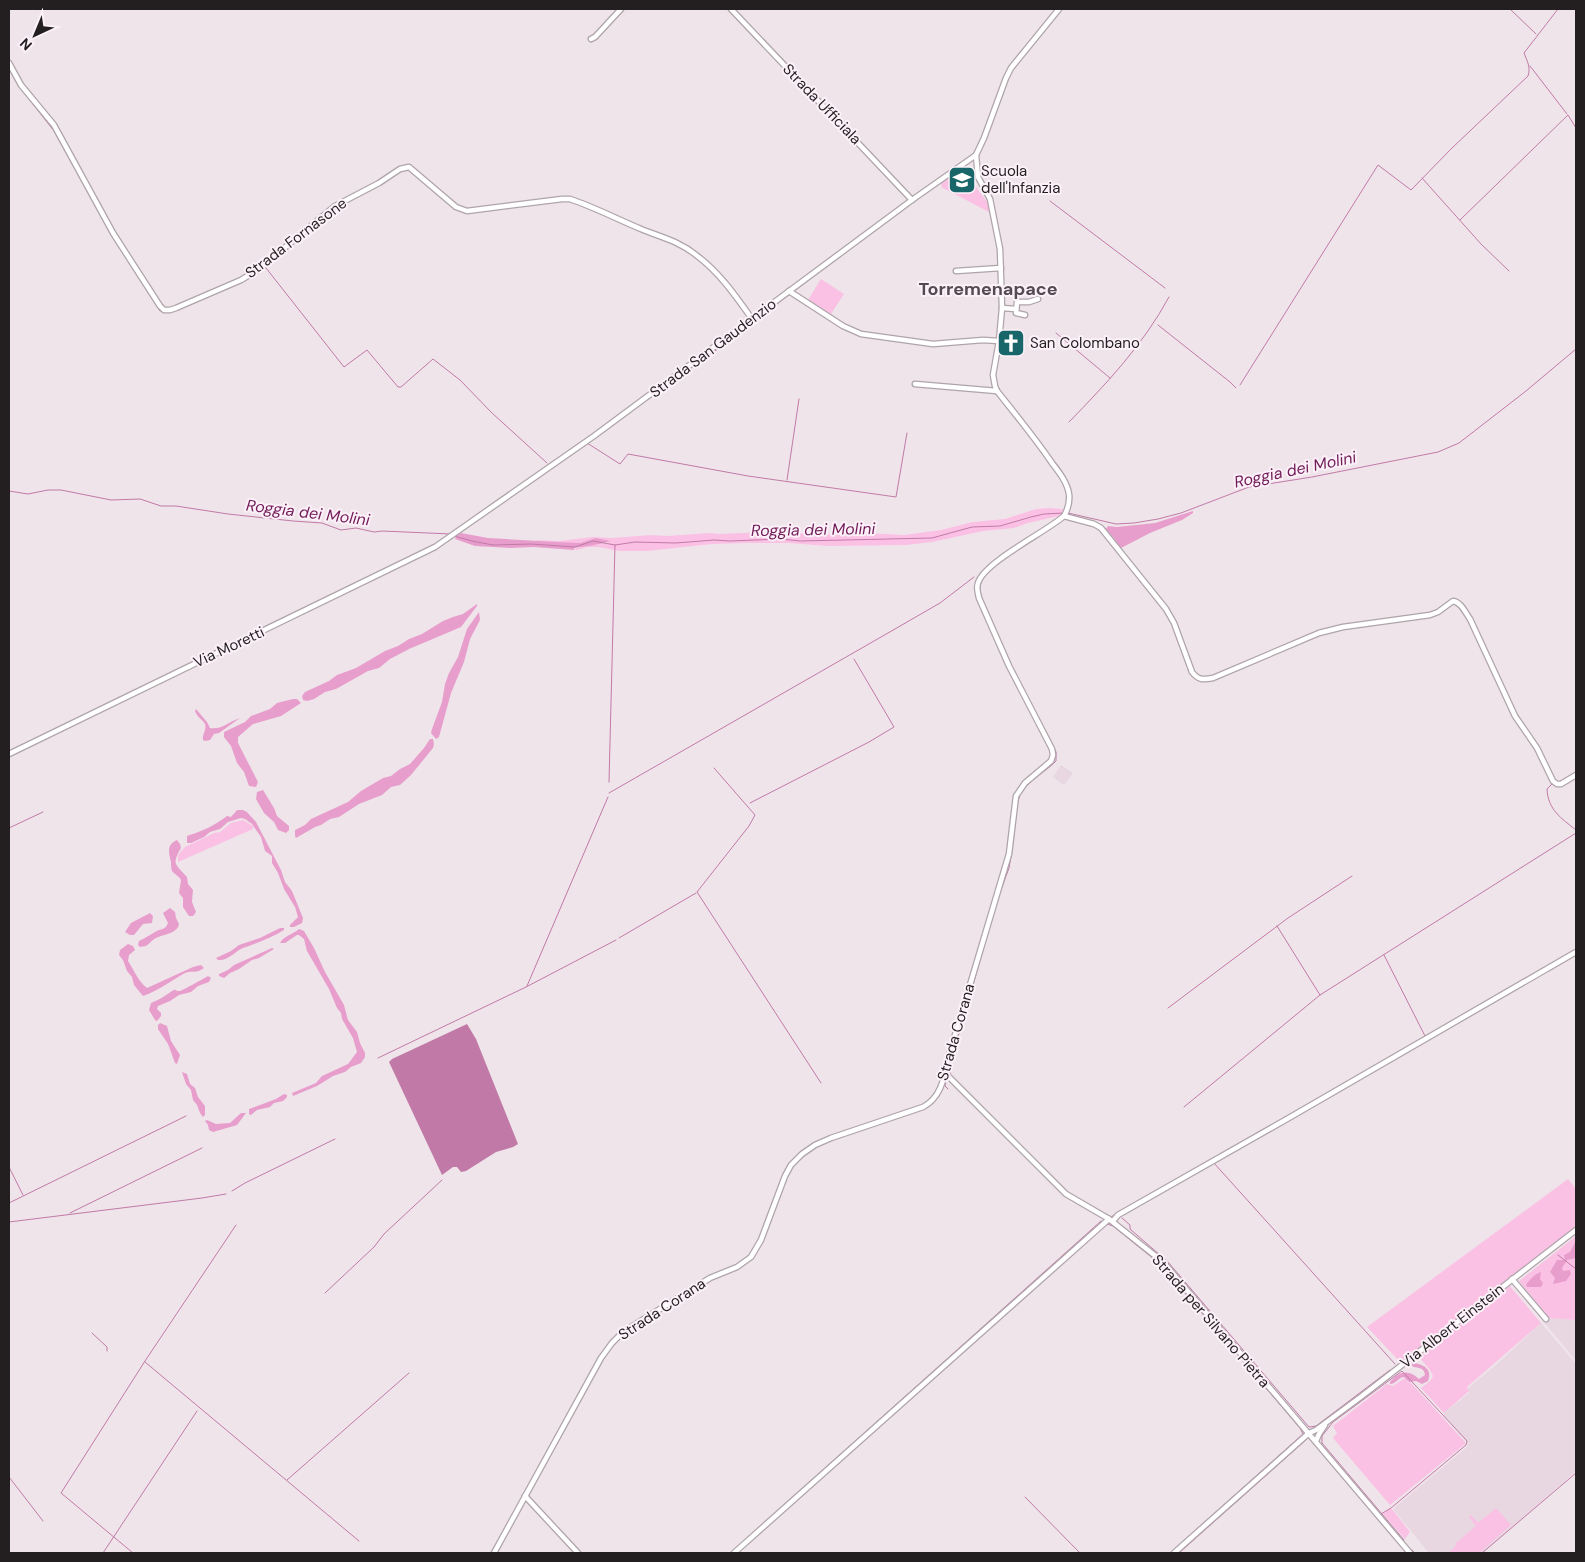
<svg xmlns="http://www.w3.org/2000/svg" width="1585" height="1562" font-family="'DM Sans',sans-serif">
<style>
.built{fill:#e8d6e0}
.green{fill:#fbc1e5}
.forest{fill:#e89ecc}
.water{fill:#c17aa7}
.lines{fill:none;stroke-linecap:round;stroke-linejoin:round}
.stream{stroke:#c17aa7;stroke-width:1}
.minor-casing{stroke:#aea4aa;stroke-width:7}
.minor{stroke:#fff;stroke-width:4.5}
.labels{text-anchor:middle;stroke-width:4;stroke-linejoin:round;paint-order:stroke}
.street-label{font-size:15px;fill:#231f21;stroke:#fcf1f8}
.poi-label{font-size:15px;fill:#231f21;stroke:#fcf1f8;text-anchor:start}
.water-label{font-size:16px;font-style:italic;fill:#711c58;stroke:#fcf1f8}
.quarter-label{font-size:18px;font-weight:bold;fill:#544b50;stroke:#fcf1f8}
</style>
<rect width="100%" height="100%" fill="#efe4ea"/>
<g class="built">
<path d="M1061 765 1073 773 1064 785 1053 777Z"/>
<path d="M1549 1318 1576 1320V1361L1544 1322Z"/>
<path d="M1541 1323 1576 1364V1471L1483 1553H1429L1393 1509 1467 1447 1468 1443 1443 1414 1469 1393 1468 1388 1495 1366Z"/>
</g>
<g class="green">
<path d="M964 165 968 172 953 184 958 190 971 180 987 202 991 213 941 187 942 186 940 182Z"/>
<path d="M821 279 844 294 831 314 808 300Z"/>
<path d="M1049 508 1063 509 1064 512 1059 516 1028 523 1014 528 983 531 932 542 906 545 829 546 788 543H747L712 544 647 551H619L599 547H587L577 550 573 549 589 545 605 544 609 542C599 536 590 542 578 543 564 543 548 543 534 540L559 541 593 537 612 538 651 535 667 536 709 533 720 534 790 531 811 535 865 533 904 535 941 530 973 522 1005 519 1036 509Z"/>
<path d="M243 820 253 826V829L178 862V855L185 847 214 833 220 832 231 823Z"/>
<path d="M1568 1179 1576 1189V1227L1400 1362 1367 1327Z"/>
<path d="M1576 1236V1320L1549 1318 1519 1281Z"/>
<path d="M1510 1286 1541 1323 1467 1387 1469 1391 1444 1413 1443 1412 1421 1388 1430 1381 1433 1376 1430 1370 1419 1357Z"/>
<path d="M1405 1378 1408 1382 1411 1383 1465 1442V1444L1390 1505 1333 1438 1337 1433 1333 1426 1387 1384 1393 1386Z"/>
<path d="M1496 1508 1511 1525 1479 1553H1448L1455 1547 1456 1543 1476 1526 1469 1517 1471 1515 1478 1523Z"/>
<path d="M1389 1509H1392L1410 1532 1405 1539 1383 1514Z"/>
</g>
<g class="forest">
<path d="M1193 511V513L1182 520 1150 533 1121 548 1116 543 1114 538 1105 530 1108 526 1117 527 1155 523Z"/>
<path d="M461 533 488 538 556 542 580 543 596 538 610 541C605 544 581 547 574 548V550L533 547 511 548 475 546 455 539 456 536Z"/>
<path d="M477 604V606L461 627 409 649 390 659 379 668 368 671 336 689 325 692 314 699 307 701 303 700 302 696 305 692 329 681 337 675 356 668 385 651 398 646 409 639 422 634 443 621 453 617 463 614Z"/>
<path d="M479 612 480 620 470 639 464 662 451 693 439 737 436 739 431 733 432 729 442 702 445 684 449 673 458 657 467 629Z"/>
<path d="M293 699H297L301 703 281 716 253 724 238 737V743L258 782 256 787 249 786 244 772 237 763 231 746 224 737V732L245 722 251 716 270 709 277 703Z"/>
<path d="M196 709 207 722 210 728C222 730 228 722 240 718L219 733 214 734 210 740 205 741 203 740C202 734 207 730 205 724 202 719 197 717 195 711Z"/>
<path d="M430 739H433L434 744 433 748 411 775 400 785 391 787 382 795 359 804 339 817 330 819 321 825 315 827 296 838 295 836V830L305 825 311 819 348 802 361 791 383 778 391 776 400 769 410 764 424 748Z"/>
<path d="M263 790 274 808 277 816 289 826V830L286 833 278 830 274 822 264 813 256 799 257 792Z"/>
<path d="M237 810H243L247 812 256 822 281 870 285 882 292 891 303 918 302 923 294 927H290V925L298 917 295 907 284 889 278 873 272 863V856L265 851 261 837 252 824 245 819 241 818 228 822 220 829 210 832 204 837 191 843H187V836C200 832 216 825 227 816L231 817Z"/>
<path d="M177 840 180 844 181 848C171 865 176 864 187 877L188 884 193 890 192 902 196 912 193 916H189L183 907V898L179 893 181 880C179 876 174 874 172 871 171 868 171 865 171 862 169 852 166 845 177 840Z"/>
<path d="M170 908 175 912 176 918 179 924C177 934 164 934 156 938 152 940 149 944 146 946L140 947 138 945 139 941C145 938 150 935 155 932 161 928 165 931 168 923L163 913Z"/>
<path d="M150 913 153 916 152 923 143 924 134 935H130L125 932 131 923Z"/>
<path d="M280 928H284V930C271 938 257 943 243 948 234 952 228 961 218 960L216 958 231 951 239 945 260 938Z"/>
<path d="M299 929 304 931 314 948 325 972 344 1005 348 1020 357 1032 360 1043 365 1053V1057L361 1063 351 1067 345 1072 333 1076 317 1086 293 1096 292 1093 316 1083 322 1076 348 1064 357 1052 353 1038 342 1019 341 1013 337 1008 329 989 307 951 304 939 299 935H297L285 943H280C285 935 292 935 299 929Z"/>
<path d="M128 944 133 946 135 950 129 955 128 961C134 970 138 981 147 988L193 967 201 965 204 968C196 974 192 970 185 973 171 981 157 991 143 996L134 985 132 977 127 971 123 960 119 955 120 950Z"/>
<path d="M272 948 274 949 259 958 252 960 239 969 230 973 224 978 219 976V974L228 970 234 965Z"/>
<path d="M208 976 211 978 209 982 198 986 191 992 179 995 170 1001 158 1006 157 1009 161 1013V1016L157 1021 155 1020 149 1010 151 1003C159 1000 165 996 172 991 178 988 173 991 180 991 183 990 205 978 208 976Z"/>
<path d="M160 1023 167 1026 171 1041 180 1055 177 1064 175 1063 168 1044 158 1029V1025Z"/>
<path d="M182 1072 187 1074 190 1084 195 1088 198 1097 205 1106V1115L203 1117 200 1113 197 1105 193 1100 191 1090 186 1084Z"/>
<path d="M284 1094 287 1095V1097L283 1101 274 1103 270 1107 257 1110 251 1115 249 1114V1109L276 1099Z"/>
<path d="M241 1113H246L237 1125 213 1132 209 1130 208 1125 205 1121 207 1120 216 1124 230 1123Z"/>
<path d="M1576 1240V1258L1567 1260 1562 1268 1563 1271 1570 1270 1571 1274 1566 1281 1553 1284 1555 1278 1550 1272 1557 1260H1565L1564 1255 1570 1252Z"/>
<path d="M1541 1272 1540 1279 1543 1283 1541 1287H1527L1526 1285C1529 1280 1536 1273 1541 1272Z"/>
<path d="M1413 1363C1423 1364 1433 1369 1428 1381L1422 1384 1416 1381 1409 1382 1404 1377C1399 1377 1396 1384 1390 1384V1382C1400 1371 1408 1369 1419 1379L1425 1375C1424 1366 1417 1369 1412 1366L1411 1364Z"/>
</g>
<path class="water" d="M467 1024 476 1039 518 1144 513 1147 496 1152 466 1171 461 1172 457 1167H453L442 1175 389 1062 392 1059Z"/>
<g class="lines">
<g class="stream">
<path d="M1510 9 1536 34"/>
<path d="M1530 66 1567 114"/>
<path d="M9 68 13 76"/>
<path d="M22 90 54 131 112 235 160 311"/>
<path d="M1422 178 1481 244 1509 271"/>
<path d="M1050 201 1165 288"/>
<path d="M1460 220 1568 115 1576 128"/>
<path d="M246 280 266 268 344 367 367 350 398 387H401L433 359 460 380 492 413 547 463"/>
<path d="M227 289 238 284"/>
<path d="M1158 325 1230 382 1236 388"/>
<path d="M1056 333 1110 378"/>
<path d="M701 361 770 311"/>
<path d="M1240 385 1378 165 1411 190 1452 148 1528 76C1531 67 1527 61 1524 53L1558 9"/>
<path d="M619 420 697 364"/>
<path d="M1069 422C1107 383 1143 345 1169 297"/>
<path d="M587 443 620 464 628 454 748 476 896 497 907 433"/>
<path d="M787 480 799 399"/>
<path d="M9 491 28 494 48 490H61L111 500 140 499 161 506H176L228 514 293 521 322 523 341 530 356 528 374 532 382 531 451 534"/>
<path d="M1068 513 1116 524 1134 523 1158 519 1181 513 1249 487 1312 477 1438 452 1459 443 1526 391 1576 349"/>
<path d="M454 536 472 541 493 545 531 544 575 547 593 541 615 545 635 542 676 543 714 540 730 541 781 539 800 541 932 538 972 527 1000 526 1031 517 1044 514 1064 513"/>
<path d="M982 580C978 589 981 596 984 605"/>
<path d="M1009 661 1056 752V761C1045 773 1020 784 1018 802"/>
<path d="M714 768 755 815 749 826 697 892 821 1083"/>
<path d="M609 782 615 545"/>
<path d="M1559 782 1576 772"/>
<path d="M1552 784 1547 789C1548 810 1561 818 1576 830"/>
<path d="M609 793 888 633 940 603 974 577"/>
<path d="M750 803 869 742 894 727 854 659"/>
<path d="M1017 807 1012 851 1009 868 998 898 949 1068 951 1076 1032 1157"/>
<path d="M9 828 43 812"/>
<path d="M1277 926 1320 995"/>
<path d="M619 938 696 893"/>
<path d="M1384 955 1425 1036"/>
<path d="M1549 971 1576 955"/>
<path d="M527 986 608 797"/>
<path d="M1476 1007 1514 985"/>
<path d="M1168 1008 1288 918 1352 876"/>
<path d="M378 1058 526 987 616 940"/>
<path d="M946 1080 945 1086 948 1089"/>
<path d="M1184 1107 1320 995 1576 833"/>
<path d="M1227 1150 1373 1067"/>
<path d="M1213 1162 1395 1364"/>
<path d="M9 1167 23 1195"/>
<path d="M232 1191 245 1183 335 1139"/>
<path d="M9 1203 186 1116"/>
<path d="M70 1213 202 1148"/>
<path d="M1106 1214 1111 1217 1117 1213"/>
<path d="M1122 1218 1130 1225V1229L1168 1262 1309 1427 1316 1426 1390 1370"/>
<path d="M9 1222 202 1198 226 1194"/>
<path d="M1104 1226 1107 1224 1113 1226 1160 1264 1300 1428 1303 1434 1170 1553"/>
<path d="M1558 1255 1576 1269"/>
<path d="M325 1293 374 1247 384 1234 442 1180"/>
<path d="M92 1333 107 1347V1351"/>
<path d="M145 1362 359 1541"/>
<path d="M9 1477 43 1521"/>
<path d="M287 1480 409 1373"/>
<path d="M1025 1497 1080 1553"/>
<path d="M785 1504 1101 1221"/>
<path d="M1381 1514 1391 1508 1466 1445 1467 1441 1402 1371 1333 1422 1322 1436V1443L1404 1540"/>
<path d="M1412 1550 1415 1553"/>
<path d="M103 1553 197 1411"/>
<path d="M133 1553 61 1493 145 1361 236 1225"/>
<path d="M1179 1553 1307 1439"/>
<path d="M1482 1553 1576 1473"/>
</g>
<g class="minor-casing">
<g id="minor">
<path d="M731 9 912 200"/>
<path d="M591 39 595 37 621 9"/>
<path d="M9 63 21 85 54 125 113 233 160 306 164 310H170L176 308 241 280 259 269 335 206 379 183 400 169 409 167 456 207 467 211 562 199H570C594 207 617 219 641 229 660 237 679 241 696 255 719 272 735 295 752 319"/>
<path d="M956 271 1001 268"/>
<path d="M789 291 843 326 861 334 933 344 983 340 999 341"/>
<path d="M1002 308 1016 309"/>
<path d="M1025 315 1016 313 1017 302H1029L1038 299"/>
<path d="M915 384 997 391"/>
<path d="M1064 516 1094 524 1101 528 1166 609 1174 623 1192 672C1198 680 1203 680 1213 678L1319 633 1343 627 1430 615 1438 612 1453 601C1461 602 1465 612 1470 619L1515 716 1537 748 1553 781 1557 784H1561L1576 775"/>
<path d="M9 754 435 547 594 436 912 200 976 155 984 138 1006 78 1011 68 1059 9"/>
<path d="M945 1073 1066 1194 1109 1219 1163 1262 1410 1553"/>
<path d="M1113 1221 1118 1215 1287 1119 1576 952"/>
<path d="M1512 1279 1546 1319"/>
<path d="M1316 1441 1319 1434 1325 1425"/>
<path d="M525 1496 578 1553"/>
<path d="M494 1553 601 1358 612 1343 623 1332 710 1278 737 1267 751 1257 761 1240 785 1176 791 1165 802 1154 815 1145 831 1138 923 1107C940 1098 944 1080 947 1062L1009 854 1016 796 1025 783 1051 761 1053 755 1052 749 1009 666 979 598C978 593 976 588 978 583 984 562 1046 532 1064 516 1068 509 1070 502 1069 494 1067 482 1059 472 1052 463 1035 438 1016 415 997 391L995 386 993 375 999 341 1002 308 1000 249 990 199 978 177 976 155"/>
<path d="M734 1553 1109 1219"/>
<path d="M1174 1553 1309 1433 1316 1430 1362 1396 1576 1230"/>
</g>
</g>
<use href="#minor" class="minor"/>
</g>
<defs>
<g id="school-square" transform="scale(1.4375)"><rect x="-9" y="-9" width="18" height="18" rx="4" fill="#186669" stroke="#fcf1f8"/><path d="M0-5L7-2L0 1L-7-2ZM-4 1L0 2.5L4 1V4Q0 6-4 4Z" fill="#fff"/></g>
<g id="church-square" transform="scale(1.4375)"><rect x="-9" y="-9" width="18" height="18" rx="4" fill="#186669" stroke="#fcf1f8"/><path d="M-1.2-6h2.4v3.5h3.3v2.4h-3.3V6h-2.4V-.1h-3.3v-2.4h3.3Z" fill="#fff"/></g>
</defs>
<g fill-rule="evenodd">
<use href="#school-square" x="962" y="180"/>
<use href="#church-square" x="1011" y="343"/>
</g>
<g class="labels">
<g class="street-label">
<text transform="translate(822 104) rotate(46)" y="5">Strada Ufficiala</text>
<text transform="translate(296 238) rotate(-37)" y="5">Strada Fornasone</text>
<text transform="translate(713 348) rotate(-37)" y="5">Strada San Gaudenzio</text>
<text transform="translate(229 647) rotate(-25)" y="5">Via Moretti</text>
<text transform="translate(956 1032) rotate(-74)" y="5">Strada Corana</text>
<text transform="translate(662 1309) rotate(-33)" y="5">Strada Corana</text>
<text transform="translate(1211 1321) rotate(49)" y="5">Strada per Silvano Pietra</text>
<text transform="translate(1452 1326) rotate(-38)" y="5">Via Albert Einstein</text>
</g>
<g class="poi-label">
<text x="981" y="176">Scuola<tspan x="981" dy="17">dell'Infanzia</tspan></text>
<text x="1030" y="348">San Colombano</text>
</g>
<g class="water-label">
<text transform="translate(1295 469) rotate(-12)" y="6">Roggia dei Molini</text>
<text transform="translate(308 512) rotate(7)" y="6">Roggia dei Molini</text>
<text transform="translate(813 529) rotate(-1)" y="6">Roggia dei Molini</text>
</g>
<g class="quarter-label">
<text x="988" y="295">Torremenapace</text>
</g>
</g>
<rect width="1585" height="1562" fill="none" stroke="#231f21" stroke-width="20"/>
<g transform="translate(35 35) rotate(224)" stroke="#fcf1f8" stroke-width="4" paint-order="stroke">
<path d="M0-4L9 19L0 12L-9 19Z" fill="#231f21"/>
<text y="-8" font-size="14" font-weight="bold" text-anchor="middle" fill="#231f21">N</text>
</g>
</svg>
